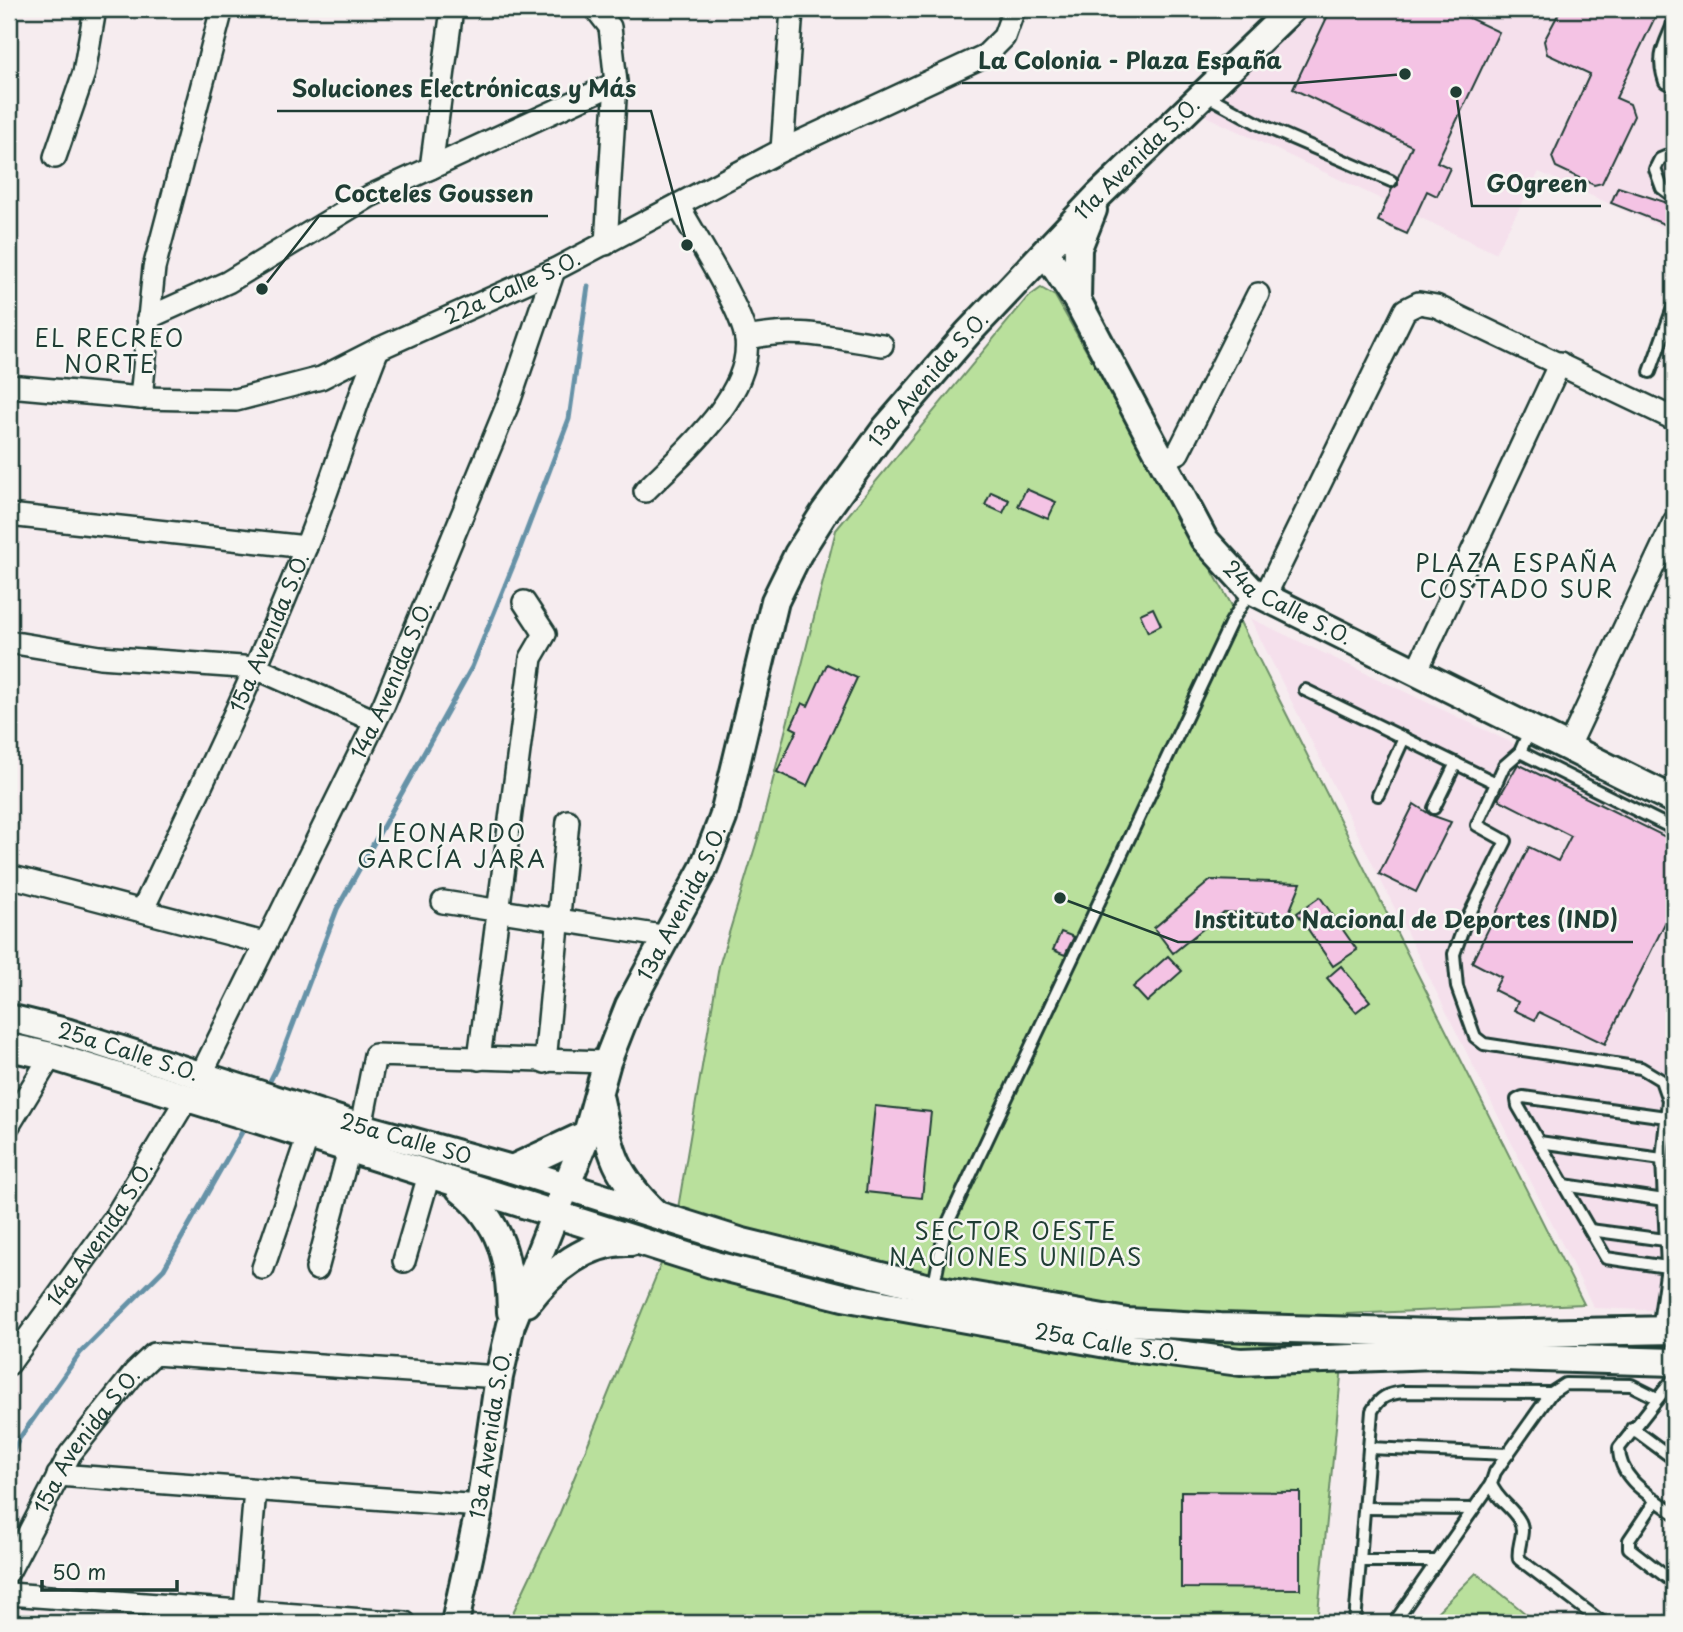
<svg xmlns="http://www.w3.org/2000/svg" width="1683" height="1632" font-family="'Playpen Sans',sans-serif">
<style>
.built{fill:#f5e0ec}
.green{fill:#b9e09c;stroke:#6c8e68;stroke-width:2}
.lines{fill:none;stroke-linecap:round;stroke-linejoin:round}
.stream{stroke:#6692a7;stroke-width:5}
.building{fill:#f4c3e4;stroke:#1f3d34;stroke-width:2}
.service-casing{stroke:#1f3d34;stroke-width:16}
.minor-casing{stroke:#1f3d34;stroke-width:26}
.tertiary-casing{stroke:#1f3d34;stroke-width:32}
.service{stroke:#f6f6f2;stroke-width:10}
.minor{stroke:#f6f6f2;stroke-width:21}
.tertiary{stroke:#f6f6f2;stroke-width:26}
.labels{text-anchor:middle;stroke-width:5;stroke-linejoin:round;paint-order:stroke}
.street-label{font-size:21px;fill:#1f3d34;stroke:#f6f6f2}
.neighbourhood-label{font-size:23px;letter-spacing:2px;fill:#1f3d34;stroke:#f6f6f2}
.leader{fill:none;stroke:#1f3d34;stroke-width:2.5}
.callout-dot{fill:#1f3d34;stroke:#f6f6f2;stroke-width:2.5}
.callout-label{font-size:23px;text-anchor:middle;font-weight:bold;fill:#1f3d34;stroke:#f6f6f2;stroke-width:5;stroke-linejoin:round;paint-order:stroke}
</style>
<rect width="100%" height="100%" fill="#f6ecef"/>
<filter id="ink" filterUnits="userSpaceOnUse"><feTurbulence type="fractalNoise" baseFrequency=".0143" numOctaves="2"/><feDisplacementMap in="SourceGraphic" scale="14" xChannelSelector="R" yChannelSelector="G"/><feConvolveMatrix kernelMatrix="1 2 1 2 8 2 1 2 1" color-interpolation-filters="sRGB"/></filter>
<g filter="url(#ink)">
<g class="built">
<path d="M1315 9H1674V233L1539 172 1495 253 1201 114Z"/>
<path d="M1250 618 1674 820V1311L1594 1308Z"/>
</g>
<g class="green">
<path d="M1041 288 1055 296 1230 602 1584 1304 1347 1314 1317 1623H508L557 1520 674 1232 719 966 760 831 836 530 1027 298Z"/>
<path d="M1674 1338V1353L1538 1344Z"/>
<path d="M1476 1573 1537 1623H1426Z"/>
</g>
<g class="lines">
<g class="stream">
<path d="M266 1089 277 1067 337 909 472 667 517 556 569 419 588 286"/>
<path d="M9 1460 19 1439 80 1353 164 1269 246 1125"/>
</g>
</g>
<g class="building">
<path d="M1331 9H1450L1499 32 1437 162 1450 168 1437 196 1427 191 1407 234 1378 221 1392 189 1398 185V177L1412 146 1293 89Z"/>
<path d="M1561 9H1659L1616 98 1630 104 1634 116 1602 183 1594 185 1556 167 1552 157 1590 74 1547 54 1544 41Z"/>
<path d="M1618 187 1674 205V228L1611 203Z"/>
<path d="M1026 489 1056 502 1048 519 1018 506Z"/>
<path d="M991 492 1009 500 1003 513 985 505Z"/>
<path d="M1153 608 1161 625 1148 632 1140 614Z"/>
<path d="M827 664 857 678 807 786 777 772 797 730 791 727 802 703 808 706Z"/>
<path d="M1518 764 1674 841V905L1605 1044 1539 1012 1535 1020 1514 1010 1518 1002 1494 990 1501 977 1472 962 1529 847 1558 861 1571 836 1498 799Z"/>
<path d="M1414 804 1431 815 1451 822 1416 892 1379 874Z"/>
<path d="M1211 880 1301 883 1288 915 1224 912 1173 953 1154 928Z"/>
<path d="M1320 897 1357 950 1333 966 1297 913Z"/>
<path d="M1061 932 1074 937 1065 955 1053 950Z"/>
<path d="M1168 956 1182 971 1147 1002 1133 987Z"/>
<path d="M1341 966 1370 1001 1356 1012 1327 978Z"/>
<path d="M875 1106 931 1112 922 1198 866 1192Z"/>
<path d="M1181 1491 1300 1492V1589L1181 1588Z"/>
</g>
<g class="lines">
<g class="service-casing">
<g id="service">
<path d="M1674 22C1664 47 1656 56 1665 82L1674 86"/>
<path d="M1204 94 1259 124 1391 181"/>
<path d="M1674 153 1660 159 1655 169 1662 188 1674 197"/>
<path d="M1650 372 1674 305"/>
<path d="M1305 690 1496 783"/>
<path d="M1530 729 1520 752 1504 766 1477 825 1506 841 1465 923 1454 954 1457 987 1475 1037 1484 1044 1641 1068 1661 1080 1668 1100 1662 1159 1667 1267 1658 1330"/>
<path d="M1520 752 1674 829"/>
<path d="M1378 795 1404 738"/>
<path d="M1434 808 1456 763"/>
<path d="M1666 1117 1523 1097 1517 1100 1518 1106 1606 1258 1667 1267"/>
<path d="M1539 1142 1662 1159"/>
<path d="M1564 1185 1664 1200"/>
<path d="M1590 1230 1665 1240"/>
<path d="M933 1290 945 1229 1231 622 1251 590"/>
<path d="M1674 1378 1619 1448C1619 1480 1651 1496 1674 1513"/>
<path d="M1632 1428 1674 1459"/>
<path d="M1369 1448 1508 1454"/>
<path d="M1656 1500 1629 1540V1548L1674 1583"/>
<path d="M1365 1508 1473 1509"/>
<path d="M1360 1561H1437"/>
<path d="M1355 1623 1372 1411C1380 1397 1387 1394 1403 1392L1551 1393"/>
<path d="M1394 1623 1491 1484"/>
<path d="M1603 1623 1519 1559C1516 1546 1527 1532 1519 1520 1511 1506 1497 1500 1491 1484L1495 1472 1551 1393 1565 1384 1631 1385 1657 1398"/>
</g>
</g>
<g class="minor-casing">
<g id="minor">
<path d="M596 9 610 27 616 83 606 244"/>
<path d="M782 150 792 9"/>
<path d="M55 157 84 73 95 9"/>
<path d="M431 168 452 9"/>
<path d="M148 318 228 282 370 196 616 83"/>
<path d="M746 339C793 326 835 338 882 345"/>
<path id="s1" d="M9 386 141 398 236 400 321 378 378 349 554 270 782 150 986 55 1004 37 1014 9"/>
<path d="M141 398 154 268 222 9"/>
<path d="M1160 461 1178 453 1258 294"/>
<path d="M645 491C680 456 753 395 746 339 743 311 694 234 678 205"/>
<path d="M9 515 306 547"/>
<path d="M1265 596 1405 310 1419 303 1436 306 1674 419"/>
<path d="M9 642 100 657 256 668 375 721"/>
<path d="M1416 672 1560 363"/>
<path d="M1568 748 1674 522"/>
<path d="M9 876 264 943"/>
<path d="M443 902 668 937"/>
<path id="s2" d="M143 909C199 790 257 672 305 549 332 483 351 415 378 349"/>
<path d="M479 1059 531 658 545 634 524 602"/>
<path d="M545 1062 568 821"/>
<path id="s3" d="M201 1075 384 704 510 399 554 270"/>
<path d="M9 1125 51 1056"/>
<path d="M361 1127 375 1055 607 1062"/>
<path d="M404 1261 429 1175"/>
<path d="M263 1268 308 1136"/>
<path d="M317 1269 349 1150"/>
<path id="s4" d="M9 1364 114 1219 187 1098"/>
<path d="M58 1475 480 1506"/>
<path id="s5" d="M9 1571 70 1454 135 1372 154 1354 499 1377"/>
<path d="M9 1594 405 1623"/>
<path d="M244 1623 255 1490"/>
</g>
</g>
<g class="tertiary-casing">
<g id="tertiary">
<path id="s6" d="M1046 253 1077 300 1204 539 1251 590 1674 800"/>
<path d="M1077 300 1078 248 1093 210"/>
<path id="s7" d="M9 1018 66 1032 361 1127 512 1169 739 1241 934 1289 1127 1322 1220 1327 1473 1334 1674 1330"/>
<path id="s8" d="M9 1047 51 1056 243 1115 715 1265 843 1297 1123 1347 1240 1362 1436 1355 1674 1362"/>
<path d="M600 1100C611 1154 614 1173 655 1213"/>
<path d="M512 1169 587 1134"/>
<path d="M460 1189C502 1222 510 1261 511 1312"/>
<path d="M527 1303C551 1271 588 1240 631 1242"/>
<path id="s9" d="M455 1623 480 1506 499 1377 511 1325 587 1134 607 1062 629 1006 703 869 723 818 775 601 798 554 824 513 886 428 968 333 1099 195 1292 9"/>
</g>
</g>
<use href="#service" class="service"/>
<use href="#minor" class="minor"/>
<use href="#tertiary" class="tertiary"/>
</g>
</g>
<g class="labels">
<g class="street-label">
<text dy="7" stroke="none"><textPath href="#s9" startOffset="1652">11a Avenida S.O.</textPath></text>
<text dy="7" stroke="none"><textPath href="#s1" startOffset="527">22a Calle S.O.</textPath></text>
<text dy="7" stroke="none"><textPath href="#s9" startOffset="1348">13a Avenida S.O.</textPath></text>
<text dy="7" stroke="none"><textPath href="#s6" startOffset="434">24a Calle S.O.</textPath></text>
<text dy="7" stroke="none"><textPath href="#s2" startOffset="304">15a Avenida S.O.</textPath></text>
<text dy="7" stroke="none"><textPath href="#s3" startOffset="439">14a Avenida S.O.</textPath></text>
<text dy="7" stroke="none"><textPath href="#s9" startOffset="760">13a Avenida S.O.</textPath></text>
<text dy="7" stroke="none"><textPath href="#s7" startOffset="124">25a Calle S.O.</textPath></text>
<text dy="7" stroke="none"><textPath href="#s7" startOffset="415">25a Calle SO</textPath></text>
<text dy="7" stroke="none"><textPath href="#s4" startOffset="159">14a Avenida S.O.</textPath></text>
<text dy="7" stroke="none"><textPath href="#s8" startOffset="1139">25a Calle S.O.</textPath></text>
<text dy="7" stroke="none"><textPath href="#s9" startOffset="192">13a Avenida S.O.</textPath></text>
<text dy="7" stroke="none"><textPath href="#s5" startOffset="152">15a Avenida S.O.</textPath></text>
</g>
<g class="neighbourhood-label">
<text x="110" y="347">EL RECREO<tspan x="110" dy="26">NORTE</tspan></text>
<text x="1517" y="572">PLAZA ESPAÑA<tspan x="1517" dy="26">COSTADO SUR</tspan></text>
<text x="452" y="842">LEONARDO<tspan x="452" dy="26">GARCÍA JARA</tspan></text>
<text x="1016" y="1240">SECTOR OESTE<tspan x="1016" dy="26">NACIONES UNIDAS</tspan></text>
</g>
</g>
<path class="leader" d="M1405 74L1298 83H962M687 245L651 111H277M1456 92L1472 206H1601M262 289L319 216H548M1060 898L1178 942H1633"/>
<g class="callout-dot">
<circle cx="1405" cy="74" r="7"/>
<circle cx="687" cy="245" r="7"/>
<circle cx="1456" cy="92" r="7"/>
<circle cx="262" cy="289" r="7"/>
<circle cx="1060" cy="898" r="7"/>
</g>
<g class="callout-label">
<text x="1130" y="69">La Colonia - Plaza España</text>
<text x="464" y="97">Soluciones Electrónicas y Más</text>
<text x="1537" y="192">GOgreen</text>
<text x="434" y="202">Cocteles Goussen</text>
<text x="1406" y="928">Instituto Nacional de Deportes (IND)</text>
</g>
<rect width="1683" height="1632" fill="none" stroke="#f6f6f2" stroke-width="35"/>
<rect x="18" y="18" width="1648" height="1597" fill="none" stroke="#1f3d34" stroke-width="2.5" filter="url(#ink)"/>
<path d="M42 1580v10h135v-10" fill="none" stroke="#1f3d34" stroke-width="3.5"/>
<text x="52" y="1580" font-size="21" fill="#1f3d34" stroke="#f6f6f2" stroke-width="5" paint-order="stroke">50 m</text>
</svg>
